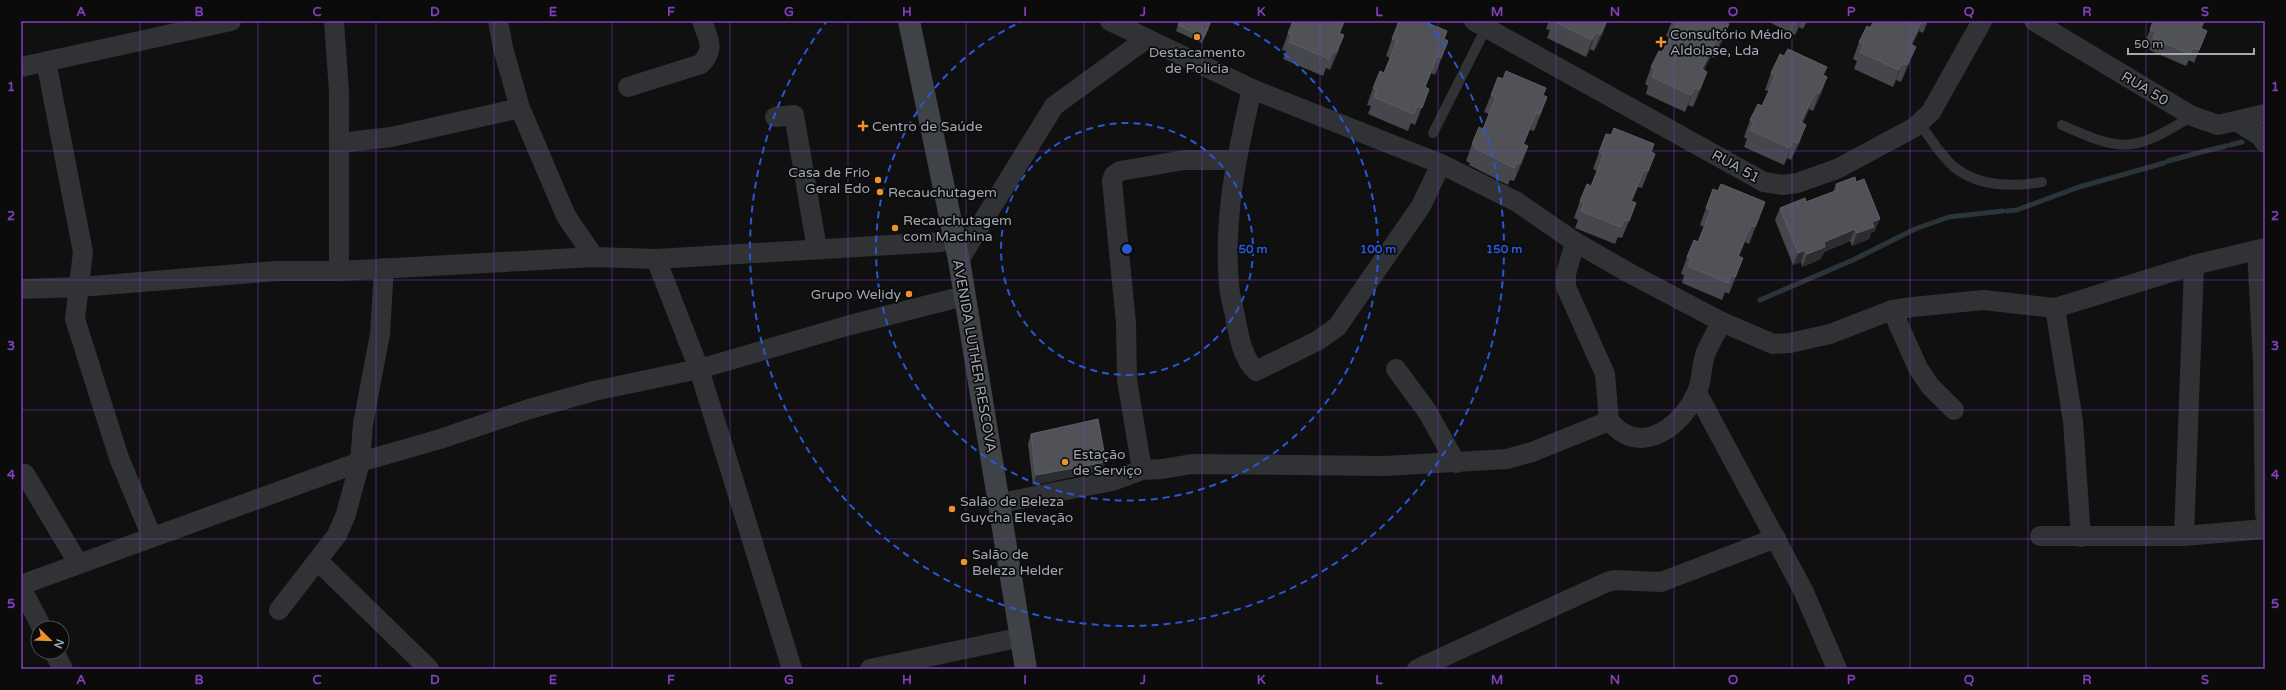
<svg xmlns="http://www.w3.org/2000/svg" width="2286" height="690" font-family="'Varela Round',sans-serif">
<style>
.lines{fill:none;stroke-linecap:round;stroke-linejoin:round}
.stream{stroke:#2a3439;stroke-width:5}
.service{stroke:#313236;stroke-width:10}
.minor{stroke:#313236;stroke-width:20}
.secondary{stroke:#3f4246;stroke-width:22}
.wall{fill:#46474c}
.shaded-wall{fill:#2c2d30}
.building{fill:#505257;stroke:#5c5f65}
.grid{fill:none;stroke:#813fbd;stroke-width:1;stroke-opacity:0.55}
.ring{fill:none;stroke:#2a57d4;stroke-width:2;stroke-dasharray:7 5}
.poi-dot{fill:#ec932d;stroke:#0b0b0c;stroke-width:1.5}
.labels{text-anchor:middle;stroke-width:3.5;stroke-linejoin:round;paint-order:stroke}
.poi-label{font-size:14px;fill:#a1a8b2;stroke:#0b0b0c;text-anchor:start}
.street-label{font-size:14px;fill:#a1a8b2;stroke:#0b0b0c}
.centre{fill:#2a57d4;stroke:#0b0b0c;stroke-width:2}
.ring-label{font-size:12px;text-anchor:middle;font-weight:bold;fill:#2a57d4;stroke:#0b0b0c;stroke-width:3.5;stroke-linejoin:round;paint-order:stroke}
.neatline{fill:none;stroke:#813fbd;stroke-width:1.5}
.grid-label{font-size:13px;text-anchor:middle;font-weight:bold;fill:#813fbd}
</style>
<rect width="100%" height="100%" fill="#101011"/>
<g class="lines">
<g class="stream">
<path d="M2230 145 2242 142"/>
<path d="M2201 152 2226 146"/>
<path d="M2168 161 2198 153"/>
<path d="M2007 211 2017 210 2079 187 2164 163"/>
<path d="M1760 300 1853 260 1915 229 1949 217 2003 211"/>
</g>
<g class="service">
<path d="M1919 123C1930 137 1940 155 1954 167 1979 187 2013 187 2042 182"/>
<path d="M2062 125C2124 153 2134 152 2192 116"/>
<path d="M1433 133 1486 28"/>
</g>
<g class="minor">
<path d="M334 21 339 92V271"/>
<path d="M498 21 503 48 520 108 566 216 594 257"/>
<path d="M1110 21 1252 89 1441 164 1517 202 1575 242 1631 274 1722 322 1773 344 1790 343 1830 334 1892 310 1913 307 1983 300 2055 308 2194 265 2265 248"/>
<path d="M1474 21 1764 182 1783 185 1797 183 1837 169 1915 127 1931 112 1982 21"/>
<path d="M2034 21 2192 116 2218 125 2265 114"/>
<path d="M46 61 83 252 75 319 119 458 152 537"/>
<path d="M21 67 231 21"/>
<path d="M628 87 701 64C716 48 708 39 702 21"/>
<path d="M1252 89C1237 153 1223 219 1229 285 1230 297 1234 309 1236 321 1239 337 1243 359 1256 371L1317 341 1337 327 1421 206 1441 164"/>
<path d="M775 117 794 115 817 249"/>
<path d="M2238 122 2260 136 2265 143"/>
<path d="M340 143 391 137 520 108"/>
<path d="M1575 242 1566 274V287L1605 374 1609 421"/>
<path d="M2257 251 2263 361 2265 514"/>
<path d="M656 259 699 369 792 669"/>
<path d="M959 260 1054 106 1146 39"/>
<path d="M21 289 80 287 276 271H339L594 257 656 259 941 242"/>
<path d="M2055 308 2073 421 2081 537"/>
<path d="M1892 310 1918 368 1930 386 1954 410"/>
<path d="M1396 369 1427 411 1456 463"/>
<path d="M1697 393 1803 590 1837 669"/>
<path d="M1142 470 1127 380 1126 323 1112 181 1114 175 1120 171 1184 160H1236"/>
<path d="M25 474 78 563"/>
<path d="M1000 503 1112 481 1142 470 1162 469 1192 464 1385 466 1507 459 1532 452 1609 421C1613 425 1618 430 1623 433 1653 450 1685 419 1696 394 1702 383 1701 368 1705 355 1709 344 1716 333 1722 322"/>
<path d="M2040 536H2184L2265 529"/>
<path d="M2184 536 2194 265"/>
<path d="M318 561 429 669"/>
<path d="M21 585 360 462 440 439 529 409 594 391 699 369 850 325 952 299"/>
<path d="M21 587 42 628"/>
<path d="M279 610 337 535 346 514 360 462 363 424 380 334 384 268"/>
<path d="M54 652 63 669"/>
<path d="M870 669 1008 640"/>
<path d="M1417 669 1607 582 1615 580 1661 582 1776 538"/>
</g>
<path class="secondary" d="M909 21 959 260 1026 669"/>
</g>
<g class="wall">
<path d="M1345 21 1340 33 1338 52 1330 70 1326 68 1323 76 1283 59 1286 51 1282 50 1288 33Z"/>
<path d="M1549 21H1607L1603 33 1594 51 1590 49 1586 57 1547 38 1550 30 1546 29Z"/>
<path d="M1672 21H1726L1725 22 1729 24 1722 41 1714 58 1711 56 1704 70 1707 72 1701 89 1693 107 1688 105 1685 112 1646 94 1648 86 1645 84 1651 67 1662 52 1670 38 1666 36Z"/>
<path d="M1767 21H1807L1803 29 1799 27 1795 35Z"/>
<path d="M1874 21H1928L1923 33 1919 31 1912 45 1909 64 1901 82 1896 80 1893 87 1854 69 1857 61 1853 59 1859 42 1870 28Z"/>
<path d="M2205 21 2201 29 2202 43 2194 63 2189 60 2186 66 2149 50 2151 45 2145 42 2150 30Z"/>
<path d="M1178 25 1209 28 1202 43 1176 31Z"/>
<path d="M1447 31 1444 39 1448 41 1435 75 1431 73 1425 88 1429 89 1415 125 1411 123 1408 131 1368 114 1371 106 1367 105 1373 88 1384 73 1390 58 1386 56 1392 39Z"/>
<path d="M1771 73 1824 76 1827 77 1821 94 1813 111 1809 109 1803 123 1800 142 1791 160 1787 158 1784 165 1744 147 1747 139 1744 137 1750 120 1762 106 1769 91 1765 90Z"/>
<path d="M1491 95 1543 96 1541 114 1534 131 1530 130 1524 144 1522 163 1514 181 1510 180 1508 185 1469 165 1470 163 1466 161 1472 144 1483 129 1489 114 1484 112Z"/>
<path d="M1599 152H1652L1655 154 1642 188 1638 187 1632 201 1636 203 1622 238 1618 237 1615 244 1575 228 1578 220 1574 218 1580 201 1591 186 1597 171 1593 169Z"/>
<path d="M1836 184 1875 231 1871 233 1869 239 1852 246 1850 241 1824 252 1821 259 1802 267 1801 262 1793 265 1775 220 1780 208 1806 202 1833 192Z"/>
<path d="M1718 191 1765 202 1749 244 1745 242 1739 257 1743 258 1729 294 1725 292 1722 300 1682 283 1684 275 1681 274 1687 257 1698 242 1704 227 1700 225 1706 208Z"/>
<path d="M1031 434 1102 471 1033 485 1028 444Z"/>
</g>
<g class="shaded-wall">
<path d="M1607 21 1603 33 1594 51 1600 35Z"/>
<path d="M1800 21H1801L1795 35Z"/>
<path d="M1922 21 1919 31 1904 61 1911 44Z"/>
<path d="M1927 21H1928L1923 33Z"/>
<path d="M1729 24 1722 41 1714 58 1721 41Z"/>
<path d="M1596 32 1590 49 1586 57 1592 40Z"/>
<path d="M1344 35 1338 52 1330 70 1336 53Z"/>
<path d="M1717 39 1711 56 1696 86 1702 69Z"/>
<path d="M1448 41 1442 58 1435 75 1441 58Z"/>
<path d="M1916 47 1909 64 1901 82 1907 65Z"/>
<path d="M1903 63 1896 80 1893 87 1899 70Z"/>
<path d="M1707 72 1701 89 1693 107 1699 90Z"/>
<path d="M1827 77 1821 94 1813 111 1819 94Z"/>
<path d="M1694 88 1688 105 1685 112 1691 95Z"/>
<path d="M1816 92 1809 109 1795 139 1801 122Z"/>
<path d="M1547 97 1541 114 1534 131 1540 114Z"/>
<path d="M1536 113 1530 130 1517 161 1523 144Z"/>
<path d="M1806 125 1800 142 1791 160 1798 143Z"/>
<path d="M1793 141 1787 158 1784 165 1790 148Z"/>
<path d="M1528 146 1522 163 1514 181 1520 164Z"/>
<path d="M1655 154 1649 171 1642 188 1648 171Z"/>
<path d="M1644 170 1638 187 1625 218 1631 201Z"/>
<path d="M1765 202 1759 219 1749 244 1755 227Z"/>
<path d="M1636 203 1630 220 1622 238 1629 221Z"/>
<path d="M1880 219 1875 231 1871 233 1869 239 1852 246 1857 233 1872 222Z"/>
<path d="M1751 225 1745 242 1732 273 1738 256Z"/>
<path d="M1855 229 1850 241 1824 252 1821 259 1802 267 1807 254 1824 242Z"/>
<path d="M1805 250 1801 262 1793 265 1798 253Z"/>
<path d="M1743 258 1737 275 1729 294 1735 277Z"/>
<path d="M1106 462 1102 471 1033 485 1036 475Z"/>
</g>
<g class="building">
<path d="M1180 21H1211L1204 37 1178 25Z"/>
<path d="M1293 21H1344L1339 33 1344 35 1336 53 1332 51 1329 59 1289 42 1292 35 1288 33Z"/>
<path d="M1399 21 1404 22V21H1423L1447 31 1444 39 1448 41 1441 58 1437 56 1425 87 1429 89 1422 108 1417 106 1414 114 1374 97 1377 90 1373 88 1380 71 1384 73 1397 41 1392 39Z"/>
<path d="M1553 21H1607L1600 35 1596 32 1592 40Z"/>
<path d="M1676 21H1725V22L1729 24 1721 41 1717 39 1702 69 1707 72 1699 90 1694 88 1691 95 1652 77 1655 69 1651 67 1659 51 1662 52 1678 22Z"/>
<path d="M1874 21H1922L1911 44 1916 47 1907 65 1903 63 1899 70 1860 52 1864 44 1859 42 1867 26 1870 28Z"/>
<path d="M2153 21H2204L2201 28 2207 31 2199 50 2193 48 2190 54 2153 38 2156 32 2150 30Z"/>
<path d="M1788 49 1827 67 1823 75 1827 77 1819 94 1816 92 1801 122 1806 125 1798 143 1793 141 1790 148 1750 130 1754 122 1750 120 1758 104 1762 106 1776 75 1771 73 1780 54 1784 56Z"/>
<path d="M1506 71 1546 88 1543 95 1547 97 1540 114 1536 113 1523 144 1528 146 1520 164 1516 163 1514 168 1475 148 1476 146 1472 144 1479 127 1483 129 1496 97 1491 95 1498 77 1503 79Z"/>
<path d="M1614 128 1654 144 1651 152 1655 154 1648 171 1644 170 1631 201 1636 203 1629 221 1624 220 1621 227 1581 211 1584 203 1580 201 1587 184 1591 186 1604 154 1599 152 1606 134 1611 135Z"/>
<path d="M1855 177 1856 182 1864 179 1880 219 1872 222 1874 227 1857 233 1855 229 1824 242 1825 247 1807 254 1805 250 1798 253 1780 208 1805 198 1806 202 1838 190 1836 184Z"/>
<path d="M1721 184 1765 202 1755 227 1751 225 1738 256 1743 258 1735 277 1731 275 1728 283 1688 266 1691 258 1687 257 1694 240 1698 242 1711 210 1706 208 1713 189 1718 191Z"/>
<path d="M1098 419 1106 462 1036 475 1031 434Z"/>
</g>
<path class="grid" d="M140 21V669M258 21V669M376 21V669M494 21V669M612 21V669M730 21V669M848 21V669M966 21V669M1084 21V669M1202 21V669M1320 21V669M1438 21V669M1556 21V669M1674 21V669M1792 21V669M1910 21V669M2028 21V669M2146 21V669M21 151H2265M21 280H2265M21 410H2265M21 539H2265"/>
<g class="ring">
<circle cx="1127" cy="249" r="126"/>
<path d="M1233 22A251 251 0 1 1 1021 22"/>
<path d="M1428 22A377 377 0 1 1 826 22"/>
</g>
<g class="poi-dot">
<circle cx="1197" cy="37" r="4"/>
<path d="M1659 36h4v4h4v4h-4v4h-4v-4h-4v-4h4z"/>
<path d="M861 120h4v4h4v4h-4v4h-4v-4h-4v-4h4z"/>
<circle cx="878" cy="180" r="4"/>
<circle cx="880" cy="192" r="4"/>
<circle cx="895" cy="228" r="4"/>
<circle cx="909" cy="294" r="4"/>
<circle cx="1065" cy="462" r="4"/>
<circle cx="952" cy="509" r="4"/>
<circle cx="964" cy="562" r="4"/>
</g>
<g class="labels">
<g class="poi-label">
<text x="1670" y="39">Consultório Médio<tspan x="1670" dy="16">Aldolase, Lda</tspan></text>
<text x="1197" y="57" text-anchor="middle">Destacamento<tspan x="1197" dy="16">de Policia</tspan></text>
<text x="872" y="131">Centro de Saúde</text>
<text x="870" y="177" text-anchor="end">Casa de Frio<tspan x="870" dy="16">Geral Edo</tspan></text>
<text x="888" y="197">Recauchutagem</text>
<text x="903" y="225">Recauchutagem<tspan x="903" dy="16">com Machina</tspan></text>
<text x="901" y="299" text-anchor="end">Grupo Welidy</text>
<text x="1073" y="459">Estação<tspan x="1073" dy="16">de Serviço</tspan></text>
<text x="960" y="506">Salão de Beleza<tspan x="960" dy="16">Guycha Elevação</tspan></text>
<text x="972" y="559">Salão de<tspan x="972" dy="16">Beleza Helder</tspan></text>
</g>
<g class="street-label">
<text transform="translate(2145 88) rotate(31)" y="5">RUA 50</text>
<text transform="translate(1736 166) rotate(29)" y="5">RUA 51</text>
<text transform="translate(975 356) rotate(80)" y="5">AVENIDA LUTHER RESCOVA</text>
</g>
</g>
<circle cx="1127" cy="249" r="6" class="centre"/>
<g class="ring-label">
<text x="1253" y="253">50 m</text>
<text x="1378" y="253">100 m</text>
<text x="1504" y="253">150 m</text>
</g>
<rect width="2286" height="690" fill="none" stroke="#0b0b0c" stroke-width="44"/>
<g transform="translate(50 640) rotate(113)"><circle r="19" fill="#0b0b0c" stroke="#474a4e"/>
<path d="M0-3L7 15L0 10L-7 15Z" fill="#ec932d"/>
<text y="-6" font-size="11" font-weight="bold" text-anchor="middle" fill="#a1a8b2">N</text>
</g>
<path d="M2128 48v6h126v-6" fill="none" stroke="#a1a8b2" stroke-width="2"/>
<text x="2134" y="48" font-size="12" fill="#a1a8b2" stroke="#0b0b0c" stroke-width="3" paint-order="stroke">50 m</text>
<rect x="22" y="22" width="2242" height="646" class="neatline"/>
<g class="grid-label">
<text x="81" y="16">A</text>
<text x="199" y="16">B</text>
<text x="317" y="16">C</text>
<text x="435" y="16">D</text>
<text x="553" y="16">E</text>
<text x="671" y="16">F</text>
<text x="789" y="16">G</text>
<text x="907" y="16">H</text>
<text x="1025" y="16">I</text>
<text x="1143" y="16">J</text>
<text x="1261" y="16">K</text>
<text x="1379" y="16">L</text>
<text x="1497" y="16">M</text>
<text x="1615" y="16">N</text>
<text x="1733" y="16">O</text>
<text x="1851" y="16">P</text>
<text x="1969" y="16">Q</text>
<text x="2087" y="16">R</text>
<text x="2205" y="16">S</text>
<text x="11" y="91">1</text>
<text x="2275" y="91">1</text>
<text x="11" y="220">2</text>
<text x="2275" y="220">2</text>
<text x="11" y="350">3</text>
<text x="2275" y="350">3</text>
<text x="11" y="479">4</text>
<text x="2275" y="479">4</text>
<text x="11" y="608">5</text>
<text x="2275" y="608">5</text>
<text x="81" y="684">A</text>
<text x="199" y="684">B</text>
<text x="317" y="684">C</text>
<text x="435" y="684">D</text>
<text x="553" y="684">E</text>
<text x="671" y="684">F</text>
<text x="789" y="684">G</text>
<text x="907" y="684">H</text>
<text x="1025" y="684">I</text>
<text x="1143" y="684">J</text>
<text x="1261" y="684">K</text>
<text x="1379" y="684">L</text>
<text x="1497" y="684">M</text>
<text x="1615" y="684">N</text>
<text x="1733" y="684">O</text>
<text x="1851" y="684">P</text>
<text x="1969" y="684">Q</text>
<text x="2087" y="684">R</text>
<text x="2205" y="684">S</text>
</g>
</svg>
